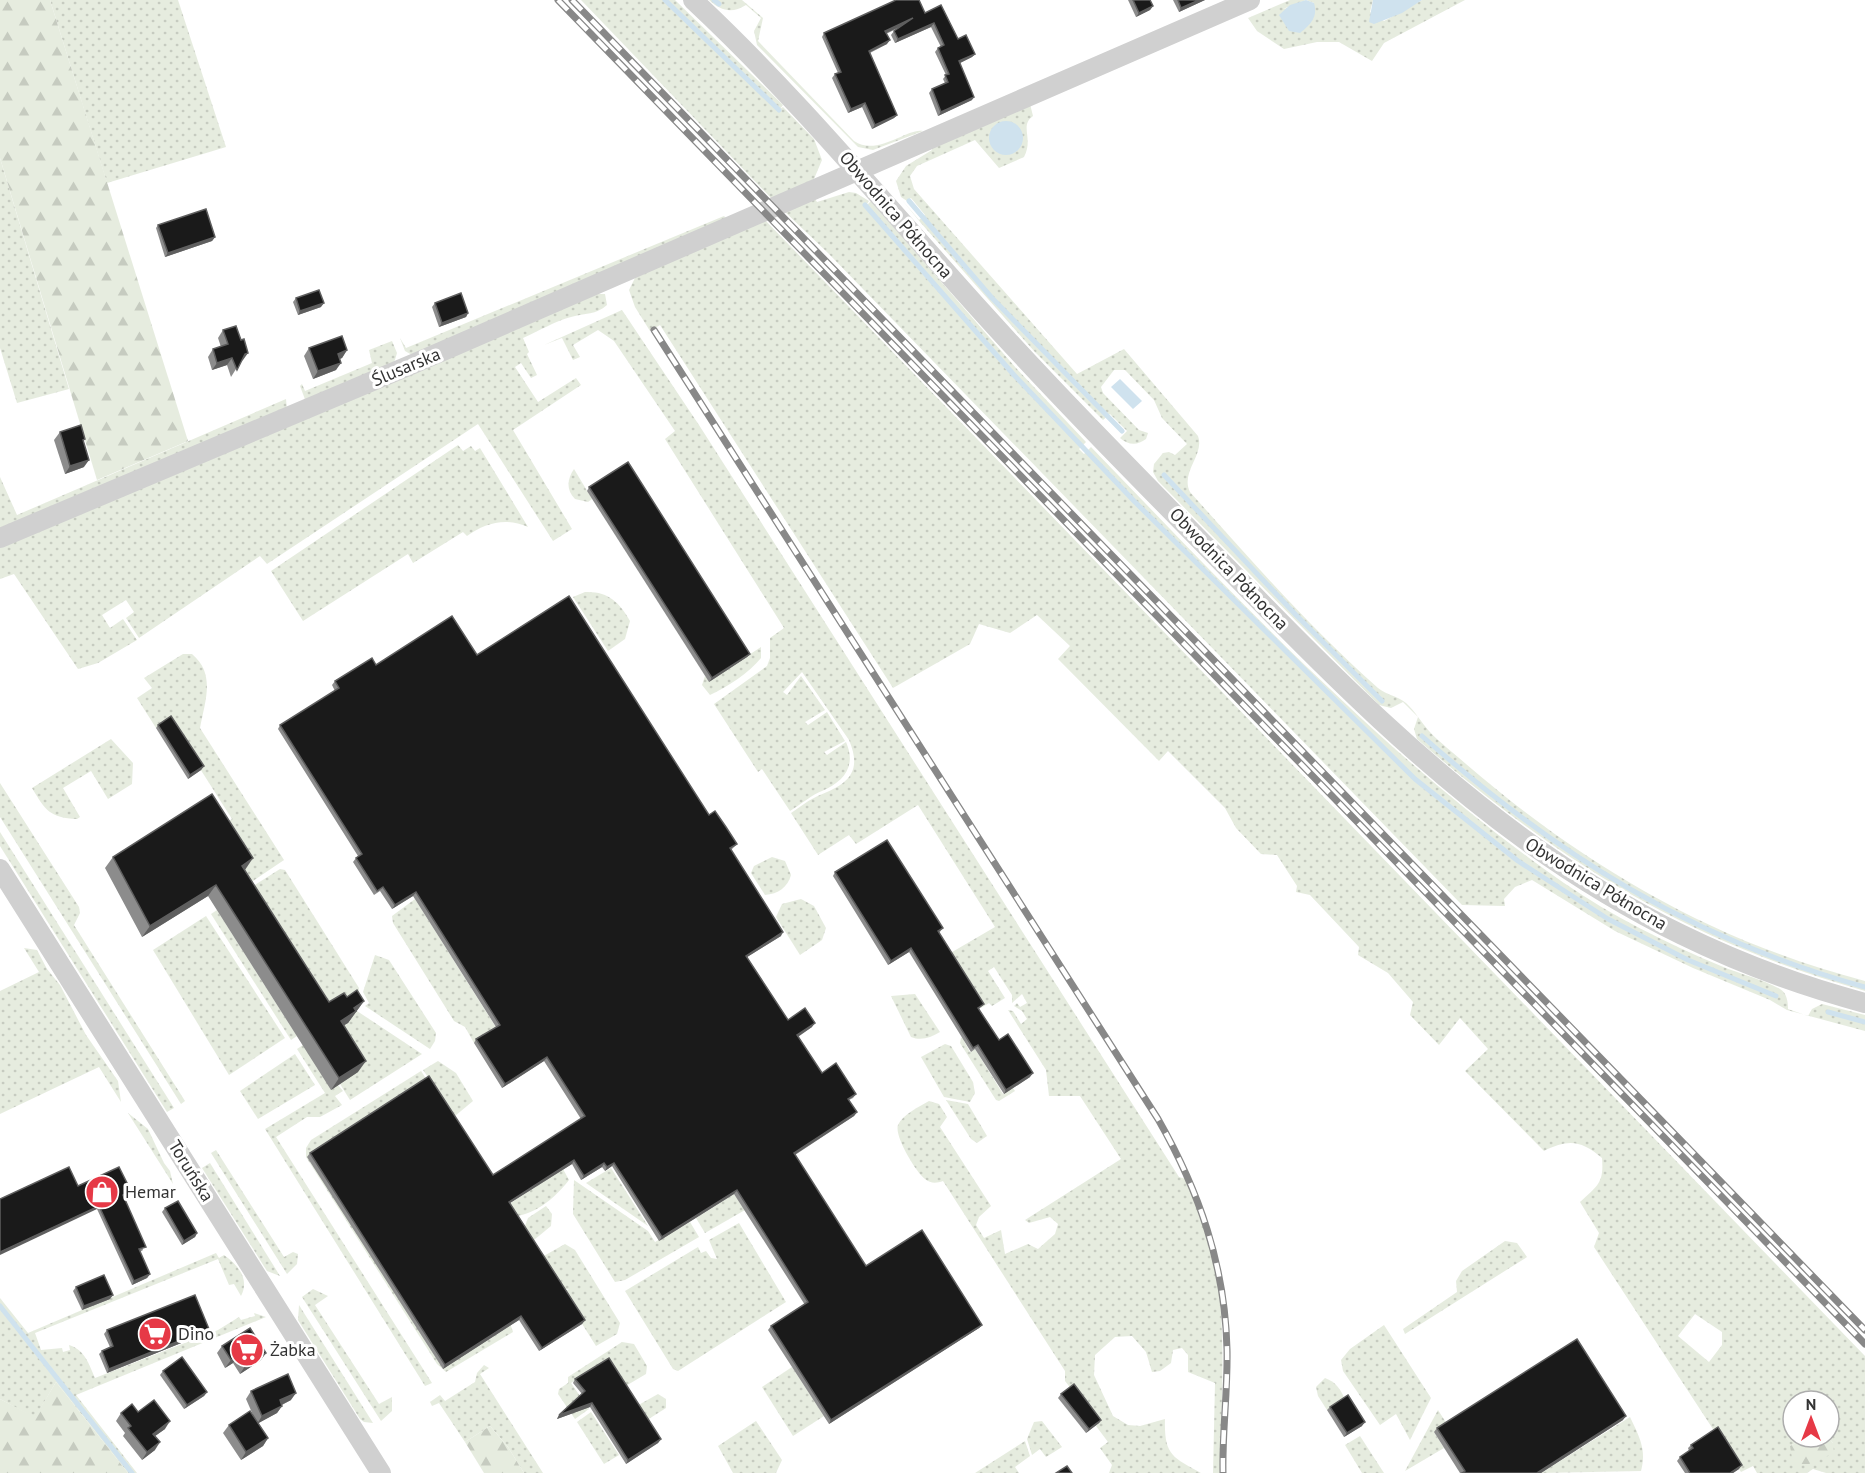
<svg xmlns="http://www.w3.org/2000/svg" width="1865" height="1473" viewBox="0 0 1865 1473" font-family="'PT Sans',sans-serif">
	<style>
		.grass { fill: url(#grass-dots); fill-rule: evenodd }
		.forest { fill: url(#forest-firs) }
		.water { fill: #cfe2ee }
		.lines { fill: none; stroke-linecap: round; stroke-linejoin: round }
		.stream { stroke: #cfe2ee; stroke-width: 5 }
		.minor { stroke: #d0d0d0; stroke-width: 20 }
		.rail-casing { stroke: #888; stroke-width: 7 }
		.rail { stroke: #fff; stroke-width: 4.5; stroke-dasharray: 14; stroke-linecap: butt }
		.wall { fill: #8c8c8c }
		.shaded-wall { fill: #5f5f5f }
		.building { fill: #1a1a1a; stroke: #5f5f5f; stroke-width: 1.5 }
		.labels { text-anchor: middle; stroke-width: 6; stroke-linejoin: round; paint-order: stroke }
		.street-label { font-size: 18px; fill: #333; stroke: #fff }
		.poi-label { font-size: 18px; fill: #333; stroke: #fff; text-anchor: start }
	</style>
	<defs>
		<pattern id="grass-dots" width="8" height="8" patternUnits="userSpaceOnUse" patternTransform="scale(1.5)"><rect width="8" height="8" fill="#e6ecdf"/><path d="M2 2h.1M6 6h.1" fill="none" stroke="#c6cbc0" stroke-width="1.8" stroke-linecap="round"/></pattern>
		<pattern id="forest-firs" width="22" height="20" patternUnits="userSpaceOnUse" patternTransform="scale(1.5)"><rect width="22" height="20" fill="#e6ecdf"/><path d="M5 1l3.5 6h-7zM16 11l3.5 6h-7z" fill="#c6cbc0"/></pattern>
	</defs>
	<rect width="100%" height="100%" fill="#fff"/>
	<!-- grass -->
	<g class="grass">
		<path d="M 50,0 L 178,0 L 226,147 L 107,183 Z"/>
		<path d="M 581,0 L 675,0 L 783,105 L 780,109 L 783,107 L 814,139 L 822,160 L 814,179 L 773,200 Z"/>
		<path d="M 709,0 L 742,0 L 763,18 L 758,41 L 854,141 C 878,157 908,127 923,131 L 873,150 L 858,147 L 757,45 L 754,31 L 761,18 L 746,5 C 732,14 721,11 709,0 Z"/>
		<path d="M 1290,0 L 1306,0 L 1283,9 L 1314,3 L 1306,0 L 1373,0 L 1370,12 L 1384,21 L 1422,0 L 1465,0 L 1384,43 L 1372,61 L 1339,42 L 1317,42 L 1284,49 L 1257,31 L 1248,18 Z"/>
		<path d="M 1030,104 L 1033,116 C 1019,126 1034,138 1024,157 L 999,168 L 975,140 L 917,166 L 910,176 L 914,189 L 1077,374 L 1124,349 L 1198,436 C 1205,455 1180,472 1190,492 C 1250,559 1310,628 1378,688 C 1386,695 1398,696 1406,703 C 1415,711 1421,722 1429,731 C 1440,743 1454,753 1466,764 C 1583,865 1714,942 1865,981 L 1865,991 C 1684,940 1558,861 1417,739 L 1414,729 L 1418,717 L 1403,702 L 1391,708 L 1379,705 L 1158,481 L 1153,472 L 1154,464 L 1163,453 L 1169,452 L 1175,455 L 1187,444 L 1162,418 L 1154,400 L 1125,370 L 1114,370 L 1101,387 L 1103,393 L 1139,430 L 1148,433 L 1146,439 C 1137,446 1128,445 1120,438 L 1127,431 L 1110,414 L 1103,420 L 1034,351 L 920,222 L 902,200 L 919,220 L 925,215 L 911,198 L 907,201 L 901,197 L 896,181 L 906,166 L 932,150 L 932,146 Z"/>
		<path d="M 0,158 L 69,389 L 17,403 L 0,348 Z"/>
		<path d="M 849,192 L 856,193 L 869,201 L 865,207 L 871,201 L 1016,368 L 1086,442 L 1079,449 L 1084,454 L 1091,447 C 1240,601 1387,760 1564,883 C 1612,916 1666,943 1721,966 C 1740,974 1762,979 1780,989 C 1787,993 1788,1002 1788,1009 L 1808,1016 L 1812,1009 L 1822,1004 L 1865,1015 L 1865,1031 L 1787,1010 L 1770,1000 L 1693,968 L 1615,931 L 1532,880 L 1515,887 L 1504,899 L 1505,906 L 1462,905 L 828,253 L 784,211 L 814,197 L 817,202 Z"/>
		<path d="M 724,216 L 728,220 L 412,355 L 405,351 L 400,338 L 406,348 Z"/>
		<path d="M 764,219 L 1865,1356 L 1865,1473 L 1826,1473 L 1813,1469 L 1807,1473 L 1757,1473 L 1753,1466 L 1741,1472 L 1594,1247 L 1599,1233 L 1580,1202 C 1598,1185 1604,1183 1602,1158 C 1581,1140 1568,1139 1544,1151 L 1465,1071 L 1488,1049 L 1460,1018 L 1439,1045 L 1410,1015 L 1413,1002 L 1388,973 L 1358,955 L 1359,947 L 1310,895 L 1296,892 L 1297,886 L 1277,855 L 1261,854 L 1236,828 L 1225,808 L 1168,751 L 1159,761 L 1058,659 L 1070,646 L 1037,615 L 1010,633 L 979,624 L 970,644 L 893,688 L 660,325 L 650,331 L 635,307 L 629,290 L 638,272 ZM 1695,1314 L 1722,1332 L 1722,1345 L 1709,1362 L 1678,1336 ZM 1793,1401 L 1829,1401 L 1828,1437 L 1833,1443 L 1790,1446 L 1807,1437 L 1793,1437 Z"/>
		<path d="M 597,294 L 605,294 L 607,305 C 596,315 585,313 571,317 C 555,321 539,331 523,338 L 529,352 L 527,354 L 537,375 L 531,378 L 521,363 L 515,367 L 538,402 L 576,378 L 581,385 L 513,430 L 572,529 L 553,541 L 478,424 L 267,564 L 260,556 L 139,638 L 126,618 L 134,612 L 126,600 L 102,615 L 110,628 L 123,619 L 137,640 L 98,663 L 78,669 L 14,574 L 0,579 L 0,545 Z"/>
		<path d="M 622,310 L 699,425 L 1179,1177 L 1186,1179 C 1193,1196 1202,1213 1207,1230 C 1230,1310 1221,1391 1220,1473 L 1213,1473 L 1215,1383 L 1188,1372 L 1188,1355 L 1182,1348 L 1173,1350 L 1171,1363 L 1160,1371 L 1152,1372 L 1146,1352 L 1132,1336 L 1115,1337 L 1095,1355 L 1094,1375 L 1113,1416 L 1128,1425 L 1140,1426 L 1165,1419 C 1164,1455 1172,1457 1201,1473 L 1109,1473 L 1112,1465 L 1100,1448 L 1108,1442 L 1096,1426 L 1098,1423 L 1065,1381 L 1065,1371 L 943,1181 C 937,1183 931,1184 925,1179 C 916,1172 894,1136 898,1125 C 903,1114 919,1107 929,1101 L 939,1104 L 947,1117 L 940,1127 L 991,1206 L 979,1217 L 976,1225 L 984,1238 L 1001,1230 L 1005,1254 L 1028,1244 L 1038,1249 L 1055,1234 L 1058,1224 L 1050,1217 L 1029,1223 L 1025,1220 L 1121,1159 L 1080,1096 L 1049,1096 L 1046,1070 L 1008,1010 L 1013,1011 L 1021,1024 L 1027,1019 L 1022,1011 L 1014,1006 L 1017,1003 L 1020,1007 L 1027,1003 L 1022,994 L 1012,1003 L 1012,995 L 994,967 L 988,971 L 1005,998 L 992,1006 L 989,1003 L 981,1008 L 947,955 L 995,927 L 918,805 L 856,844 L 849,835 L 818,855 L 791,813 C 800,807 810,799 820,795 C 847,784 863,773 849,740 L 802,672 L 783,692 L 787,695 L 801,676 L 825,710 L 805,722 L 808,725 L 827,712 L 845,741 L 824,752 L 827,755 L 846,742 C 857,767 843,782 822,791 C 813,794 800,805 790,811 L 762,769 L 758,772 L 714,704 L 767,666 L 770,658 L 770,638 L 784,628 L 665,439 L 675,431 L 614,341 L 598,330 L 573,345 L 580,357 L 573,360 L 562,338 L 544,345 Z"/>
		<path d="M 392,341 L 397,353 L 394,363 L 306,402 L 300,386 L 302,384 L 305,391 L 372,363 L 369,350 Z"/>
		<path d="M 286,399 L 287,410 L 0,531 L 0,477 L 17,515 Z"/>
		<path d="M 458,445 L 463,451 L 471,446 L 475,451 L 480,448 L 528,527 C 506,517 485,523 467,536 L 463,532 L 413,563 L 408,554 L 303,621 L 271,571 Z"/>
		<path d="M 574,469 L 592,499 L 588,502 L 575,499 C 566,490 567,479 574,469 Z"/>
		<path d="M 585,592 C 608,591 619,602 630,621 L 625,639 L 608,651 L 573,597 Z"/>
		<path d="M 761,647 L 761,658 C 749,673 727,687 710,695 L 702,685 L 705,676 L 709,681 Z"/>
		<path d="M 183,654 L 192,654 C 216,674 205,701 200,728 L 284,860 L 247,885 L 219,828 L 232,819 L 169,720 L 156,728 L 137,698 L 152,688 L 144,678 Z"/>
		<path d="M 111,739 L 133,763 L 132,784 L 108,799 L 91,771 L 63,788 L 80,817 L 77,819 C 50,818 45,810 32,788 Z"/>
		<path d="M 0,783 L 79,907 L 80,913 L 74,925 L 185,1101 L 181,1104 L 0,817 Z"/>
		<path d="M 0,832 L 174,1108 L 167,1112 L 0,846 Z"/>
		<path d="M 772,857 L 785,861 L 791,875 C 788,887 778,894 765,895 L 751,873 L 754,866 Z"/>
		<path d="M 280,869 L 285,870 L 359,988 L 358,996 L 325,1011 L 244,892 Z"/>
		<path d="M 415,899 L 497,1029 L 474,1043 L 465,1027 L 454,1021 L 393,923 L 392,916 Z"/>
		<path d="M 801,899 L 814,906 L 826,928 L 822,940 L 800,955 L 776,917 L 782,904 Z"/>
		<path d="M 217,910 L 297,1036 L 291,1040 L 211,914 Z"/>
		<path d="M 206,916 L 285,1038 L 229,1075 L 153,950 Z"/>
		<path d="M 24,948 L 37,950 L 47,969 L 60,985 L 86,1035 L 118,1081 L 121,1102 L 99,1067 L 0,1114 L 0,991 L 39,972 Z"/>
		<path d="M 375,955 L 389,960 L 436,1033 L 435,1041 L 430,1049 L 365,1006 L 369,1003 L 363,992 Z"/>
		<path d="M 915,994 L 940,1032 C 930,1038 921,1041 911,1037 L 891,996 Z"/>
		<path d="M 357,1011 L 422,1054 L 350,1100 L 340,1084 L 337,1030 L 348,1023 L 346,1019 Z"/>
		<path d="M 980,1026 L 964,1041 L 970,1052 L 975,1049 L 1003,1094 L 1013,1088 L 1015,1091 L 999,1101 L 996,1100 L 960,1043 L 961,1038 Z"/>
		<path d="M 945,1044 L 951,1046 L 973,1082 L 975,1093 L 970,1102 L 944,1097 L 921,1057 Z"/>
		<path d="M 303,1045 L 338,1085 L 343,1091 L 335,1096 L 342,1105 L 320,1117 L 307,1117 L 276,1137 L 432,1383 L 425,1386 L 265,1129 L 325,1093 L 297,1049 Z"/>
		<path d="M 295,1054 L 315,1085 L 258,1119 L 240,1091 Z"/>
		<path d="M 438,1061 L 456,1073 L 473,1101 L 455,1116 L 423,1070 Z"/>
		<path d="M 421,1071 L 427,1080 L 513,1332 L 446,1372 L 437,1364 L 306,1157 L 306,1148 L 311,1140 Z"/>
		<path d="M 946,1100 L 968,1104 L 987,1136 L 977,1143 L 971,1139 Z"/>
		<path d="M 128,1113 L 148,1129 L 164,1163 L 170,1171 L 173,1184 Z"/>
		<path d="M 216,1150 L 284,1257 L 293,1252 L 298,1254 L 297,1264 L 287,1274 L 211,1153 Z"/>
		<path d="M 210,1163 L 280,1276 L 267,1271 L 202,1168 Z"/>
		<path d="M 611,1168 L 648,1226 L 586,1183 Z"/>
		<path d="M 563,1169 L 569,1180 C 557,1196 536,1214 516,1216 L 509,1204 Z"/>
		<path d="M 574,1180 L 648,1231 L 655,1242 L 690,1222 L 699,1237 L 625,1280 L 615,1282 L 573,1214 Z"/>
		<path d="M 734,1194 L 745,1210 L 705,1233 L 696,1218 Z"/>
		<path d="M 546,1206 L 552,1214 L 551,1226 L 534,1240 L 525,1226 L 528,1218 Z"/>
		<path d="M 739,1223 L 786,1302 L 678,1371 L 673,1369 L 625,1291 L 698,1247 L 701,1253 L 706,1251 L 711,1258 L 717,1259 L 709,1240 Z"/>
		<path d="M 1505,1241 L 1517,1243 L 1527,1257 L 1405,1334 L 1403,1329 L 1457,1292 L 1456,1281 L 1462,1271 Z"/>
		<path d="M 565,1244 L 575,1250 L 620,1323 L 617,1334 L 596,1346 L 562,1292 L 569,1289 L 563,1289 L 542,1257 Z"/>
		<path d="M 216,1253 L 219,1258 L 224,1255 C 238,1265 250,1279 241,1296 L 234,1284 L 229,1285 L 218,1259 L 35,1333 L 41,1350 L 62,1348 L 63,1352 L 70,1350 L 69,1345 C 85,1350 89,1364 95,1378 L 218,1330 L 239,1317 L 241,1320 L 255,1316 L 254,1313 L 266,1317 L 76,1395 L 137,1473 L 128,1473 L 56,1382 L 35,1418 L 0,1399 L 0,1298 L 28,1333 Z"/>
		<path d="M 313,1289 L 328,1296 L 315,1305 L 379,1404 L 392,1397 L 392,1411 L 381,1421 L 302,1297 Z"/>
		<path d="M 299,1305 L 373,1423 L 364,1422 L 360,1419 L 298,1320 Z"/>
		<path d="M 1384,1325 L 1431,1398 L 1410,1440 L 1396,1414 L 1380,1425 L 1343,1371 L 1341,1360 L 1350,1349 Z"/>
		<path d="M 622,1342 L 634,1344 L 647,1366 L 646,1374 L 624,1387 L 607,1360 L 571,1383 L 589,1409 L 575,1419 L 558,1394 L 559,1389 L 568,1383 L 568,1377 Z"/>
		<path d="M 484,1365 L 489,1368 L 480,1374 L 543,1473 L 524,1473 L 508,1447 L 490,1426 L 465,1442 L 439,1403 L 432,1406 L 430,1402 L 440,1395 L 445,1401 L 475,1382 L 477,1373 Z"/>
		<path d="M 792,1367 L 824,1416 L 793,1436 L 762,1387 Z"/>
		<path d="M 1325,1378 C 1336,1382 1340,1389 1345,1399 L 1327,1410 L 1318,1396 L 1316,1387 Z"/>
		<path d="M 658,1394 L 666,1399 L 666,1408 L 644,1422 L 635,1407 Z"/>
		<path d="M 1438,1410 L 1447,1424 L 1434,1432 L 1444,1448 L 1405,1471 Z"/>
		<path d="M 591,1412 L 619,1455 L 604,1464 L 577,1422 Z"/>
		<path d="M 1630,1417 C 1639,1436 1647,1450 1641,1471 L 1541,1473 Z"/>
		<path d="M 756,1421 L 782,1460 L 776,1473 L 733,1473 L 718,1446 Z"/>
		<path d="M 1042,1421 L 1062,1447 L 1046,1457 L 1040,1449 L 1032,1455 L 1027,1439 L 1034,1422 Z"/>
		<path d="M 1360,1436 L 1384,1473 L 1362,1473 L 1345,1445 Z"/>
		<path d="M 1025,1441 L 1030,1456 L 1015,1467 L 1019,1473 L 975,1473 Z"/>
	</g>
	<!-- forest -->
	<g class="forest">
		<path d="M 0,0 L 50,0 L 188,441 L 97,480 L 0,158 Z"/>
		<path d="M 56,1382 L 128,1473 L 0,1473 L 0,1399 L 35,1417 Z"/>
		<path d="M 490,1426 L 508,1447 L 524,1473 L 484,1473 L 465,1442 Z"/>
		<path d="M 1807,1437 L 1828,1437 L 1833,1443 L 1834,1453 L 1809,1464 L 1793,1464 L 1790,1446 Z"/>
	</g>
	<!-- water -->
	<g class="water">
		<path d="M 1306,0 L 1314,3 C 1318,17 1311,24 1300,33 L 1289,31 L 1279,15 L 1290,5 Z"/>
		<path d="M 1373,0 L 1422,0 L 1402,13 L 1374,24 L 1369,22 Z"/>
		<circle cx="1006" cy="138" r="17"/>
		<path d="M 1120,379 L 1142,401 L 1133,409 L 1111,387 Z"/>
	</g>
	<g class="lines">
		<!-- stream -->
		<g class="stream">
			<path d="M 665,0 L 779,110"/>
			<path d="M 714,0 L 719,4"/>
			<path d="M 909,201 L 992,298 L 1122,431"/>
			<path d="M 865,205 L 1014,375 L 1135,502 L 1415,779 L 1518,861 L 1608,919 L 1688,960 L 1776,996"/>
			<path d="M 1164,475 L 1296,615 L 1382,701"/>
			<path d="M 1422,736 C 1556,855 1691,939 1865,987"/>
			<path d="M 1828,1012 L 1865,1022"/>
			<path d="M 0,1306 L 132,1473"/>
		</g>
		<!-- minor -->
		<g class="minor">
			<path d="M 693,0 C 797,97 886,206 981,311 C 1065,404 1154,493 1242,583 C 1429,776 1598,932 1865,1003"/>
			<path d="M 0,538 L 413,364 L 1250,0"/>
			<path d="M 0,869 L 381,1473"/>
		</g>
		<defs>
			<g id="rail">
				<path d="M 558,0 L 1865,1344"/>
				<path d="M 572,0 L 1865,1330"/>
				<path d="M 654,330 L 1158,1119 C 1199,1191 1225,1265 1227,1349 C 1228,1390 1222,1432 1223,1473"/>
			</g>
		</defs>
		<!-- rail casing -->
		<use href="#rail" class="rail-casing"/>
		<!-- rail -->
		<use href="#rail" class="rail"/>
	</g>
	<!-- wall -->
	<g class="wall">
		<path d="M 1128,0 L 1150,0 L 1153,6 L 1150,10 L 1136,17 Z"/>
		<path d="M 1173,0 L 1205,0 L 1179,12 Z"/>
		<path d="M 925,13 L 975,54 L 972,57 L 960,63 L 972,100 L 938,116 L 929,93 L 932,89 L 945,83 L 943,79 L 946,75 L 935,52 L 938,48 L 941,47 L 931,27 L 895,43 L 891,35 L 894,31 L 898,28 L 886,34 L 887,44 L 870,53 L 897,115 L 894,118 L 872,129 L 862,107 L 848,113 L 832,78 L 835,74 L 838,73 L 822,37 L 824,33 Z"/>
		<path d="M 158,225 L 215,237 L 212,241 L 165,257 L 156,228 Z"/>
		<path d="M 296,298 L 321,307 L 298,315 L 293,302 Z"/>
		<path d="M 435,303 L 468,313 L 466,317 L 439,327 L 432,307 Z"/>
		<path d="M 223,330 L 241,340 L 243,360 L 241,361 L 231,377 L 227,365 L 212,370 L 208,357 L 213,349 L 221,347 L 218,338 Z"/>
		<path d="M 309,348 L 347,350 L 342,358 L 340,359 L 336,370 L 313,379 L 304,356 Z"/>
		<path d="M 60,432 L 84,467 L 65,474 L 54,440 Z"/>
		<path d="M 589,487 L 750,654 L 747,657 L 709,682 L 587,491 Z"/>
		<path d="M 477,655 L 709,815 L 737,844 L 731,850 L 781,936 L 747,957 L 788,1020 L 812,1027 L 798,1036 L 822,1073 L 856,1094 L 853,1098 L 849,1100 L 857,1112 L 854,1116 L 795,1155 L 866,1266 L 982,1325 L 979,1328 L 829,1424 L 768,1330 L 771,1326 L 805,1305 L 734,1194 L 659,1241 L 612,1166 L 605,1171 L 602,1167 L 581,1180 L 572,1164 L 510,1203 L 585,1320 L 582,1324 L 539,1351 L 519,1320 L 443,1369 L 307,1157 L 310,1153 L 493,1175 L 581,1119 L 544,1061 L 502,1088 L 474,1043 L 476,1039 L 496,1027 L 413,896 L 392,909 L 380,891 L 374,895 L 353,862 L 356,858 L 358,856 L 278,729 L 280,725 L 335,691 L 332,685 L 335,681 L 376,665 Z"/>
		<path d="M 158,725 L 204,766 L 201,770 L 188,779 L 156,728 Z"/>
		<path d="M 113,857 L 245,870 L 329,1002 L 347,997 L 364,1001 L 348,1023 L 344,1025 L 358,1072 L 331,1090 L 208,896 L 142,937 L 105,868 Z"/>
		<path d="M 835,872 L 943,928 L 939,933 L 984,1004 L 979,1009 L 999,1040 L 1030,1077 L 1004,1094 L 975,1049 L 971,1052 L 909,952 L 888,965 L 833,876 Z"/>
		<path d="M 78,1186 L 131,1191 L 128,1195 L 124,1197 L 143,1250 L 140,1252 L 150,1274 L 147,1278 L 132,1285 L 97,1209 Z"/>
		<path d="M 165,1208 L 197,1233 L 195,1237 L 182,1245 L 162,1212 Z"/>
		<path d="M 76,1287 L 110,1299 L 82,1310 L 73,1291 Z"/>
		<path d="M 107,1330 L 206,1333 L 107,1373 L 99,1354 L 102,1351 L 110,1347 L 104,1334 Z"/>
		<path d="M 222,1346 L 266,1353 L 260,1361 L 240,1374 L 233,1363 L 225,1368 L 217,1353 Z"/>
		<path d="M 163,1371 L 207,1392 L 204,1396 L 184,1409 L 160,1375 Z"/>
		<path d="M 575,1379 L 661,1439 L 658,1443 L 626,1464 L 590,1407 L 557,1419 L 559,1415 L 582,1394 L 573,1383 Z"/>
		<path d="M 251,1391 L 291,1400 L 282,1405 L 282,1406 L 277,1413 L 258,1423 L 268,1438 L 263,1446 L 241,1460 L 223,1433 L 229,1425 L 253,1415 L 246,1399 Z"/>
		<path d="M 1061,1394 L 1101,1420 L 1099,1423 L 1086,1433 L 1058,1398 Z"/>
		<path d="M 1330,1407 L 1362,1426 L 1344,1437 L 1327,1410 Z"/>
		<path d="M 138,1412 L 165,1429 L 155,1436 L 155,1450 L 142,1460 L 123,1436 L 125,1433 L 116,1421 L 121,1413 Z"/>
		<path d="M 1623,1420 L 1541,1473 L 1460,1473 L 1434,1432 L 1437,1428 Z"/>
		<path d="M 1691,1445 L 1739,1469 L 1733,1473 L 1685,1473 L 1677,1461 L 1680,1457 L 1689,1451 L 1688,1448 Z"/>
	</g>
	<!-- shaded-wall -->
	<g class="shaded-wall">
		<path d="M 1199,0 L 1205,0 L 1179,12 L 1181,8 Z"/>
		<path d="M 1153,6 L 1150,10 L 1136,17 L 1139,13 Z"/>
		<path d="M 913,18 L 910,22 L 882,35 L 885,31 Z"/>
		<path d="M 934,23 L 931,27 L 895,43 L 898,39 Z"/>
		<path d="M 890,40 L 887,44 L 866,54 L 869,51 Z"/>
		<path d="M 975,54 L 972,57 L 956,65 L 959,61 Z"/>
		<path d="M 974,97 L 972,100 L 938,116 L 941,112 Z"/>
		<path d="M 865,103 L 862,107 L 848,113 L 851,109 Z"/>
		<path d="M 897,115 L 894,118 L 872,129 L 875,125 Z"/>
		<path d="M 215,237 L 212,241 L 165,257 L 168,253 Z"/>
		<path d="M 324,303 L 321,307 L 298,315 L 300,311 Z"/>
		<path d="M 468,313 L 466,317 L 439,327 L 442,323 Z"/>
		<path d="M 347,350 L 342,358 L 333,361 L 338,354 Z"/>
		<path d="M 248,353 L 243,360 L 240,361 L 245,354 Z"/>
		<path d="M 232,358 L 227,365 L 212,370 L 217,363 Z"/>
		<path d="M 341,363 L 336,370 L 313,379 L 318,371 Z"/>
		<path d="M 89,460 L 84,467 L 65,474 L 70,466 Z"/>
		<path d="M 750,654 L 747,657 L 709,682 L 712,678 Z"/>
		<path d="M 204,766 L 201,770 L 188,779 L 190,775 Z"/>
		<path d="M 253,858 L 245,870 L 242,866 Z"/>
		<path d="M 216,885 L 208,896 L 142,937 L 150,926 Z"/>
		<path d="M 416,892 L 413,896 L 392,909 L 395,905 Z"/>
		<path d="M 783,932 L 781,936 L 744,959 L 746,956 Z"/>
		<path d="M 911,948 L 909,952 L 888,965 L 891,961 Z"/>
		<path d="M 364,1001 L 348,1023 L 333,1032 L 341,1021 L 354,1008 Z"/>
		<path d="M 815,1023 L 812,1027 L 795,1039 L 797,1035 Z"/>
		<path d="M 547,1057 L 544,1061 L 502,1088 L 505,1084 Z"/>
		<path d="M 366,1061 L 358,1072 L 331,1090 L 339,1078 Z"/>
		<path d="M 1033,1073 L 1030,1077 L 1004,1094 L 1006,1090 Z"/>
		<path d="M 857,1112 L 854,1116 L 791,1157 L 794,1153 Z"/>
		<path d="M 574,1160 L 572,1164 L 507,1205 L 509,1202 Z"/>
		<path d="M 604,1163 L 602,1167 L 581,1180 L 584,1176 Z"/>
		<path d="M 614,1163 L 612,1166 L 605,1171 L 607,1167 Z"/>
		<path d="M 737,1190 L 734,1194 L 659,1241 L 662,1237 Z"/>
		<path d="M 131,1191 L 128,1195 L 120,1199 L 123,1195 Z"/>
		<path d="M 99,1206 L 97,1209 L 0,1255 L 0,1252 Z"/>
		<path d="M 197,1233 L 195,1237 L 182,1245 L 184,1241 Z"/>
		<path d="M 150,1274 L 147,1278 L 132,1285 L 134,1281 Z"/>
		<path d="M 113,1295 L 110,1299 L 82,1310 L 84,1306 Z"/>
		<path d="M 521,1316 L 519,1320 L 443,1369 L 445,1365 Z"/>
		<path d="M 585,1320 L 582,1324 L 539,1351 L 542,1348 Z"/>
		<path d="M 982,1325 L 979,1328 L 829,1424 L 831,1420 Z"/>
		<path d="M 209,1329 L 206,1333 L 107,1373 L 109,1369 Z"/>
		<path d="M 266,1353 L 260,1361 L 240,1374 L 245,1366 Z"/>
		<path d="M 239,1355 L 233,1363 L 225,1368 L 231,1360 Z"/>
		<path d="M 207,1392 L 204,1396 L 184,1409 L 187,1405 Z"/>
		<path d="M 296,1393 L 291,1400 L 275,1408 L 280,1400 Z"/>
		<path d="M 592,1403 L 590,1407 L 557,1419 L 559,1415 Z"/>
		<path d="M 282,1406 L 277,1413 L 257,1424 L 262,1416 Z"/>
		<path d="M 1626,1416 L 1623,1420 L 1541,1473 L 1537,1473 Z"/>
		<path d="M 1101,1420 L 1099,1423 L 1086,1433 L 1089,1429 Z"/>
		<path d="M 170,1421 L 165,1429 L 148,1441 L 153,1434 Z"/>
		<path d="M 1365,1422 L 1362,1426 L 1344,1437 L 1347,1433 Z"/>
		<path d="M 268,1438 L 263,1446 L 241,1460 L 246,1452 Z"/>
		<path d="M 661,1439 L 658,1443 L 626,1464 L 628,1460 Z"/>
		<path d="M 160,1442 L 155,1450 L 142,1460 L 147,1452 Z"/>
		<path d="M 1742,1465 L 1739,1469 L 1733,1473 L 1730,1473 Z"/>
	</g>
	<!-- building -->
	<g class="building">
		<path d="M 896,0 L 919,0 L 925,13 L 941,5 L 958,39 L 966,35 L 975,54 L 959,61 L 974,97 L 941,112 L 932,89 L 948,82 L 945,75 L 949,74 L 938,48 L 944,45 L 934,23 L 898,39 L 894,31 L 913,18 L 885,31 L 890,40 L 869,51 L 897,115 L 875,125 L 865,103 L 851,109 L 835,74 L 841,72 L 824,33 Z"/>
		<path d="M 1133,0 L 1150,0 L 1153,6 L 1139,13 Z"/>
		<path d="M 1178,0 L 1199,0 L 1181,8 Z"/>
		<path d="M 206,209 L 215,237 L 168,253 L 158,225 Z"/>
		<path d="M 319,290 L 324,303 L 300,311 L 296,298 Z"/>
		<path d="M 461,293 L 468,313 L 442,323 L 435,303 Z"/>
		<path d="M 236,326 L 241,340 L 244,339 L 248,353 L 245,354 L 237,370 L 232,358 L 217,363 L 213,349 L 228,344 L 223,330 Z"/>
		<path d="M 342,336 L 347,350 L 338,354 L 341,363 L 318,371 L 309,348 Z"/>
		<path d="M 81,425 L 85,439 L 83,440 L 89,460 L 70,466 L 60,432 Z"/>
		<path d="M 628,462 L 750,654 L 712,678 L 589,487 Z"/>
		<path d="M 569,596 L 709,815 L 715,811 L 726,827 L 737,844 L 730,848 L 783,932 L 746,956 L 788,1020 L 805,1008 L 815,1023 L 797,1035 L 822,1073 L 836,1063 L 856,1094 L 848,1099 L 857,1112 L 794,1153 L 866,1266 L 922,1230 L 982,1325 L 831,1420 L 771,1326 L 808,1302 L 737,1190 L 662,1237 L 614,1163 L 607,1167 L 604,1163 L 584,1176 L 574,1160 L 509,1202 L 585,1320 L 542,1348 L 521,1316 L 445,1365 L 310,1153 L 429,1076 L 493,1175 L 585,1116 L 547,1057 L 505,1084 L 476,1039 L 500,1025 L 416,892 L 395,905 L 383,887 L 377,891 L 356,858 L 362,854 L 280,725 L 339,688 L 335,681 L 372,658 L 376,665 L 452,616 L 477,655 Z"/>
		<path d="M 171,716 L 204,766 L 190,775 L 158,725 Z"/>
		<path d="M 212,794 L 253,858 L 242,866 L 329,1002 L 344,993 L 347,997 L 357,990 L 364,1001 L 354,1008 L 356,1011 L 341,1021 L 366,1061 L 339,1078 L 216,885 L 150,926 L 113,857 Z"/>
		<path d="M 887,840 L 943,928 L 938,931 L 984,1004 L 978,1008 L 999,1040 L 1008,1034 L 1033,1073 L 1006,1090 L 978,1045 L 973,1048 L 911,948 L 891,961 L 835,872 Z"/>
		<path d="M 69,1167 L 78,1186 L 119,1167 L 131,1191 L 123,1195 L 146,1247 L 139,1249 L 150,1274 L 134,1281 L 99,1206 L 0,1252 L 0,1199 Z"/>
		<path d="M 178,1201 L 197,1233 L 184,1241 L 165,1208 Z"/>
		<path d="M 104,1275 L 113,1295 L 84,1306 L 76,1287 Z"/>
		<path d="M 195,1295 L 209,1329 L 109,1369 L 102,1351 L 113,1346 L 107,1330 Z"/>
		<path d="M 250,1328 L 266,1353 L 245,1366 L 239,1355 L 231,1360 L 222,1346 Z"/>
		<path d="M 1577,1339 L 1626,1416 L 1537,1473 L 1462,1473 L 1465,1471 L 1437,1428 Z"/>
		<path d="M 182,1357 L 207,1392 L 187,1405 L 163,1371 Z"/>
		<path d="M 609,1358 L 661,1439 L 628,1460 L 592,1403 L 559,1415 L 585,1391 L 575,1379 Z"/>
		<path d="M 288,1374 L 296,1393 L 280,1400 L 282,1406 L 262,1416 L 251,1391 Z"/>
		<path d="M 1074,1384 L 1101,1420 L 1089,1429 L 1061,1394 Z"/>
		<path d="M 1348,1395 L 1365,1422 L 1347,1433 L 1330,1407 Z"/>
		<path d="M 154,1400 L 170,1421 L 153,1434 L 160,1442 L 147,1452 L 128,1428 L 131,1426 L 121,1413 L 132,1404 L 138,1412 Z"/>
		<path d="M 250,1411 L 268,1438 L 246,1452 L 229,1425 Z"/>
		<path d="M 1718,1427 L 1742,1465 L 1730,1473 L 1690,1473 L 1680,1457 L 1693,1448 L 1691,1445 Z"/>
		<path d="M 1067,1466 L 1072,1473 L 1056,1473 Z"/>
	</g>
	<!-- icons -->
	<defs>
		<symbol id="shop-disc" viewBox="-11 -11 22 22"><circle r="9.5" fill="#e63946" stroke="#fff"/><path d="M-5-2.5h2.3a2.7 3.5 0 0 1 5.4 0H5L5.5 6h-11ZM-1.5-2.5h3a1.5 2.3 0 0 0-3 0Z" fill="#fff"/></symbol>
		<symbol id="supermarket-disc" viewBox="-11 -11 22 22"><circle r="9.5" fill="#e63946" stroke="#fff"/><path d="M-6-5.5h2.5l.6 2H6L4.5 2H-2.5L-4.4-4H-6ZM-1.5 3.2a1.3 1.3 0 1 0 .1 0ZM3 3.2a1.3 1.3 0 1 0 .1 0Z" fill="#fff"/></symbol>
	</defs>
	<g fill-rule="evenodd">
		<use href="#shop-disc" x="83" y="1173" width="38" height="38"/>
		<use href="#supermarket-disc" x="136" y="1315" width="38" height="38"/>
		<use href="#supermarket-disc" x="228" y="1331" width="38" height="38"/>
	</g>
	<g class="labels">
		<!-- street labels -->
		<g class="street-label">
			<text transform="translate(896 215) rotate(49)" y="6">Obwodnica Północna</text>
			<text transform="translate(406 367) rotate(-23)" y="6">Ślusarska</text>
			<text transform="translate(1229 569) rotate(46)" y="6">Obwodnica Północna</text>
			<text transform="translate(1596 884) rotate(31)" y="6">Obwodnica Północna</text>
			<text transform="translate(191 1171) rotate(58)" y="6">Toruńska</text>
		</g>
		<!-- poi labels -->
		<g class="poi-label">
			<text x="125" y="1198">Hemar</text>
			<text x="178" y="1340">Dino</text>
			<text x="270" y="1356">Żabka</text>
		</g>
	</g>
	<!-- north arrow -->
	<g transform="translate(1811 1419)"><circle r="28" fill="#ffffff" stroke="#adadad" stroke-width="1.5"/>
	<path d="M0-4.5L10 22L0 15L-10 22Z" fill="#e63946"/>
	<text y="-9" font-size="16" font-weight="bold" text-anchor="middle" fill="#333333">N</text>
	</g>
</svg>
